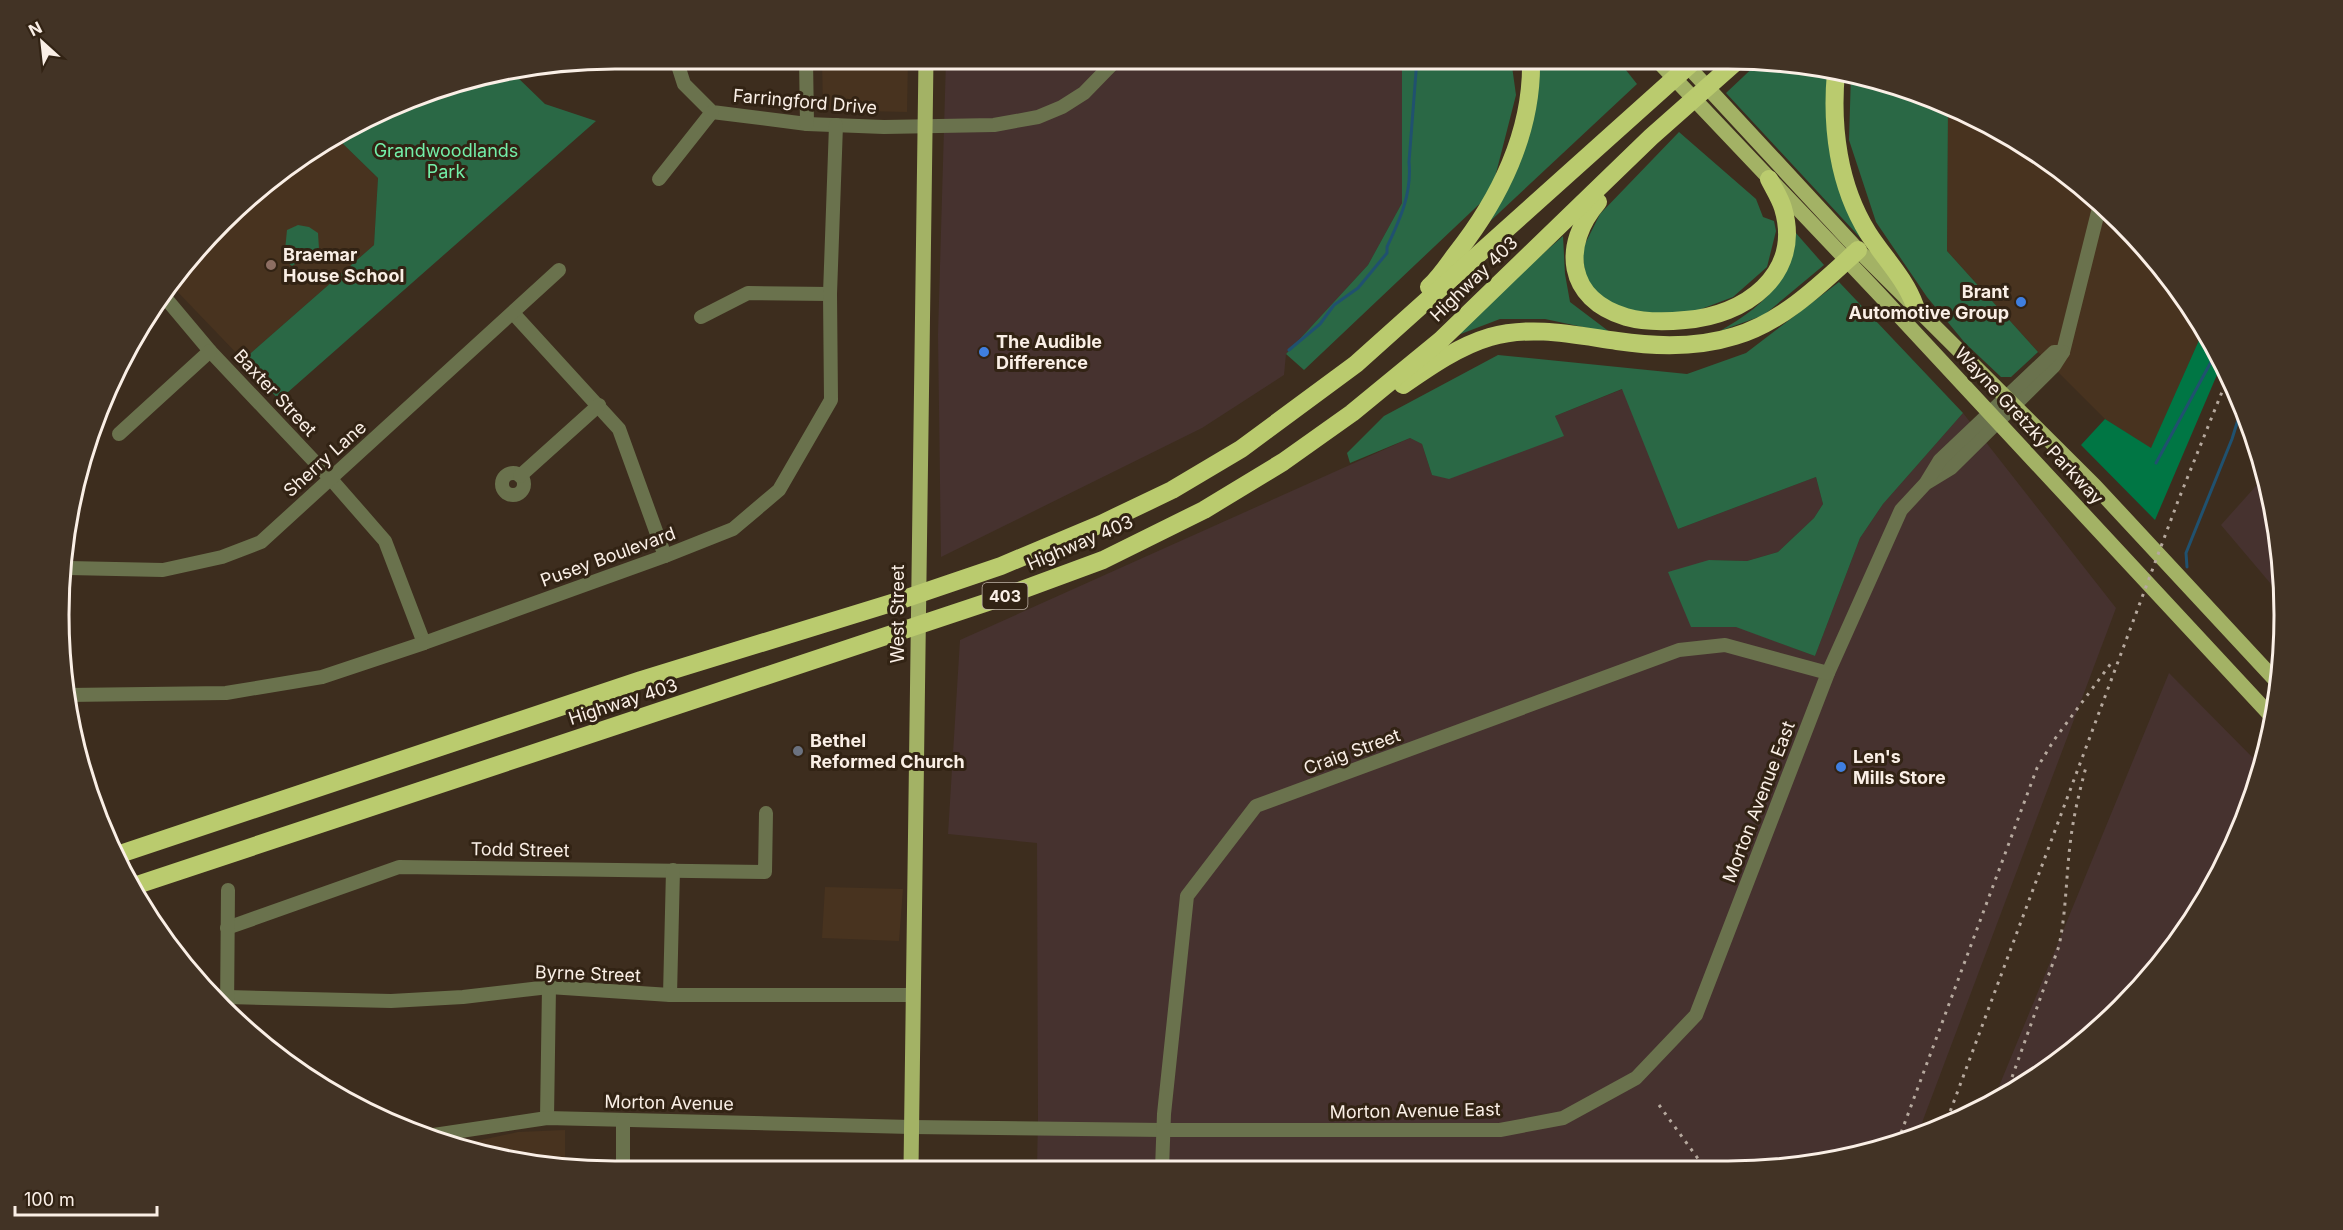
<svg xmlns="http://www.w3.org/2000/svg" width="2343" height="1230" viewBox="0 0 2343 1230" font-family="Inter,sans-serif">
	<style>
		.built { fill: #48331f }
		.industrial { fill: #46322f }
		.green { fill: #2a6845 }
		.forest { fill: #007644 }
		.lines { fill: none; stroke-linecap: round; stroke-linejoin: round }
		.stream { stroke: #20516f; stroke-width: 3 }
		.minor { stroke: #6a724d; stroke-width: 14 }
		.major { stroke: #a3b265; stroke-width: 15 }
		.highway { stroke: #bacb6e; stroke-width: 18 }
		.rail { stroke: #b6a99e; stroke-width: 3; stroke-dasharray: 3 6; stroke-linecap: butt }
		.education-dot { fill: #8d6e63; stroke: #322314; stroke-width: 2 }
		.shop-dot { fill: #3f7fe0; stroke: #322314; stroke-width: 2 }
		.worship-dot { fill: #6b7280; stroke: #322314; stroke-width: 2 }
		.labels { text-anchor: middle; stroke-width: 6; stroke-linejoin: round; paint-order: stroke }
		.shield { fill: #322314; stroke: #beb2a7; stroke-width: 1.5 }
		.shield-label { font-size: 16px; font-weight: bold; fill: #faefe6 }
		.street-label { font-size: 18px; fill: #faefe6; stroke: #322314 }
		.park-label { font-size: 18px; fill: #73efa8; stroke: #322314 }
		.poi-label { font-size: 18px; font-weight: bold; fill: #faefe6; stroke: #322314; text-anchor: start }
		.rim { fill: none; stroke: #faefe6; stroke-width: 3 }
	</style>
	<rect width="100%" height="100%" fill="#3d2d1e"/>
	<!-- built -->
	<g class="built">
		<path d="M 822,59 L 908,59 L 907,112 L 823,110 Z"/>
		<path d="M 1948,106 L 1974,116 L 2067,174 L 2147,248 L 2204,329 L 2151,449 L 2105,419 L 2038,352 L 1947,251 Z"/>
		<path d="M 339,140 L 378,178 L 374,245 L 243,360 L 171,285 L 276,174 Z"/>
		<path d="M 825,887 L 903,889 L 899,941 L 822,938 Z"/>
		<path d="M 565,1130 L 565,1168 L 471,1153 L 453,1146 L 518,1132 Z"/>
	</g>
	<!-- industrial -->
	<g class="industrial">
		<path d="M 946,59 L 1402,59 L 1402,203 L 1368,265 L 1286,354 L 1284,375 L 1202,428 L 941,557 L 938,335 Z"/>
		<path d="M 1623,389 L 1678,529 L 1816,477 L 1823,504 L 1814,518 L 1778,552 L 1747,561 L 1709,560 L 1692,627 L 1736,626 L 1815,656 L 1860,538 L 1883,504 L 1963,413 L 2116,608 L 1917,1136 L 1801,1167 L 1037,1169 L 1038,1118 L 1037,843 L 948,834 L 960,640 L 1410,438 L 1422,444 L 1432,475 L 1563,436 L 1555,416 Z"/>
		<path d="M 2264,477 L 2280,543 L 2282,597 L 2221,525 Z"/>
		<path d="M 2169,673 L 2262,767 L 2227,861 L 2146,982 L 2037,1078 L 1993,1101 Z"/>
	</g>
	<!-- green -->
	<g class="green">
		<path d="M 1402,59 L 1511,59 L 1516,95 L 1491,193 L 1304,370 L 1286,354 L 1368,265 L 1402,203 Z"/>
		<path d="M 1535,59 L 1618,60 L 1637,84 L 1485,226 Z"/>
		<path d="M 1761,60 L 1831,71 L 1826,101 L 1834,160 L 1867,245 L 1726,93 Z"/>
		<path d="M 1851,74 L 1872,78 L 1948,106 L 1947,251 L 2038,352 L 2011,377 L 2001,377 L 1965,343 L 1927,297 L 1876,222 L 1849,140 Z"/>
		<path d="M 515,75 L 545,104 L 596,121 L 279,400 L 243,360 L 374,245 L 378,178 L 339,140 L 436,88 Z"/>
		<path d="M 1679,132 L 1756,199 L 1763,217 L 1774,221 L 1776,231 L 1767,267 L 1733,297 L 1696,311 L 1643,314 L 1606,302 L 1586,281 L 1582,250 L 1600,214 Z"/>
		<path d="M 298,225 L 309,227 L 318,233 L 319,249 L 292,266 L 284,260 L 287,230 Z"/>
		<path d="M 1795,232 L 1824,265 L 1764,315 L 1720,331 C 1749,314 1775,296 1789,264 C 1793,254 1793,242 1795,232 Z"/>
		<path d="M 1563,236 L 1565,274 L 1570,302 L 1611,333 L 1545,319 L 1500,319 L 1445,340 Z"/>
		<path d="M 1839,282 L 1963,413 L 1883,504 L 1860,538 L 1815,656 L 1736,627 L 1691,627 L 1668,572 L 1709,560 L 1747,561 L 1778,552 L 1814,518 L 1823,504 L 1816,477 L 1678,529 L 1622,389 L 1555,416 L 1564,436 L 1449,479 L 1432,475 L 1422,444 L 1410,438 L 1350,463 L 1347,453 L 1384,416 L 1498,355 L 1687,374 L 1746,353 Z"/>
	</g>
	<!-- forest -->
	<path class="forest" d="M 2204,329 L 2222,363 L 2155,520 L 2081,445 L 2105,419 L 2151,448 Z"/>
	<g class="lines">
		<!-- stream -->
		<g class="stream">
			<path d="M 1289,350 L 1320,324 L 1334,305 L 1358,288 L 1387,253 L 1387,247 C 1400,219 1412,194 1409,162 L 1417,59"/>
			<path d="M 2156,463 L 2217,351"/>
			<path d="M 2187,567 L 2186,553 L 2192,538 L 2232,439 L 2242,407"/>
		</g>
		<!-- minor -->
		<g class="minor">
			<path d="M 676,59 L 684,84 L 712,112 L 807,124 L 884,127 L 994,125 L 1038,117 L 1062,107 L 1084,93 L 1117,59"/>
			<path d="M 806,59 L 807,124"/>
			<path d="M 659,179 L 712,112"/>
			<path d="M 163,295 L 210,351 L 330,478 L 385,541 L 424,643"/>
			<path d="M 513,313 L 619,429 L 665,556"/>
			<path d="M 701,317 L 748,293 L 830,294"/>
			<path d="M 119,434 L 210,351"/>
			<circle cx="513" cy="484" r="11"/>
			<path d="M 520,476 L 599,405"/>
			<path d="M 1928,482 L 1951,468 L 2054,366 L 2063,352 L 2100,204"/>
			<path d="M 68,568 L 163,570 L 222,557 L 261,542 L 559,270"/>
			<path d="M 67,695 L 226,693 L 322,677 L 424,643 L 665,556 L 733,529 L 779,490 L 831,400 L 830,294 L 836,125"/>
			<path d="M 227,928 L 399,867 L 765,872 L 766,813"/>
			<path d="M 670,995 L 673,870"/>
			<path d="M 227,997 L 391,1001 L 463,997 L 549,987 L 670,995 L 913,995"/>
			<path d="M 227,1012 L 228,890"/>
			<path d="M 547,1118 L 549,987"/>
			<path d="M 427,1136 L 547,1118 L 911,1127 L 1163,1130 L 1500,1130 L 1563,1118 L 1636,1078 L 1696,1015 L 1828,673 L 1901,510 L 1926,483 L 1940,460 L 2054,352 L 2063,352"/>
			<path d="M 1162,1169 L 1164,1114 L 1187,896 L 1256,806 L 1679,650 L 1725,645 L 1828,673"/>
			<path d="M 623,1170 L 623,1120"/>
		</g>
		<!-- major -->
		<g class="major">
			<path d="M 1657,60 L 1878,293 L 2272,717"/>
			<path d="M 1682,60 L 1858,250 L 2095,486 L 2278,683"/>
			<path d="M 911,1169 L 926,59"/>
		</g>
		<!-- highway -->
		<g class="highway">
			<path d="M 1836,72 C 1831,126 1838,185 1868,233 C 1884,258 1905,278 1915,306"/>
			<path d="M 1598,202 C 1561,245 1566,299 1626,317 C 1644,322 1665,322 1685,320 C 1744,316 1803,275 1783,208 C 1780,198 1774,189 1769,179"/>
			<path d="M 1429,287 C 1439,278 1447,266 1455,255 C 1499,200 1533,132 1531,59"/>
			<path d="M 1403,385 C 1429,367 1459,346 1490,337 C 1532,325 1575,335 1617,341 C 1657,347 1697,348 1735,336 C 1783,322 1822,283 1858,250"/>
			<path d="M 114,856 L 641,680 L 898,601 L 1001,566 L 1101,524 L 1172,490 L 1241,449 L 1356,364 L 1695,60"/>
			<path d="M 134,886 L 1003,597 L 1103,560 L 1204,510 L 1283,462 L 1352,413 L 1441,340 L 1651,137 L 1738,60"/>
		</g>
		<!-- rail -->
		<g class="rail">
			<path d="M 2006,1094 L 2059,946 C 2066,913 2066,879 2070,845 C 2073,818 2079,793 2086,767"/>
			<path d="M 1659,1105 L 1704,1167"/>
			<path d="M 1944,1128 L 2178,501 L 2228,377"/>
			<path d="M 1898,1141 L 2037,768 L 2054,740 L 2112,662"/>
		</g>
	</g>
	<!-- markers -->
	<circle class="education-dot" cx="271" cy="265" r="6"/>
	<g class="shop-dot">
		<circle cx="2021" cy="302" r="6"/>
		<circle cx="984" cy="352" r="6"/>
		<circle cx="1841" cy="767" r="6"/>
	</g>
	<circle class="worship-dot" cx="798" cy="751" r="6"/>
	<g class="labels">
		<!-- shield labels -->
		<rect class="shield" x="982.5" y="583" width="45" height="26" rx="4.5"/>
		<g class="shield-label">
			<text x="1005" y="602">403</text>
		</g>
		<!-- street labels -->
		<g class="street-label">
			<text transform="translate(805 102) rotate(5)" y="6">Farringford Drive</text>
			<text transform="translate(1474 279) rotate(-44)" y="6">Highway 403</text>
			<text transform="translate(275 393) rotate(47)" y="6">Baxter Street</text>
			<text transform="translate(2029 426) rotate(47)" y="6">Wayne Gretzky Parkway</text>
			<text transform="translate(325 459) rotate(-42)" y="6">Sherry Lane</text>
			<text transform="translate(1080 543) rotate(-23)" y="6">Highway 403</text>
			<text transform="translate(608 557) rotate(-20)" y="6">Pusey Boulevard</text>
			<text transform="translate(898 614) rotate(-90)" y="6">West Street</text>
			<text transform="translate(623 702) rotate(-18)" y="6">Highway 403</text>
			<text transform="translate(1352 752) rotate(-20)" y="6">Craig Street</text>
			<text transform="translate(1759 802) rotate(-69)" y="6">Morton Avenue East</text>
			<text transform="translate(520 850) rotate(1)" y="6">Todd Street</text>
			<text transform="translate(588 974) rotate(2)" y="6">Byrne Street</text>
			<text transform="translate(669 1103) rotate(1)" y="6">Morton Avenue</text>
			<text transform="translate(1415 1111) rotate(-1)" y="6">Morton Avenue East</text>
		</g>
		<!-- park labels -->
		<g class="park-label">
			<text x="446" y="157">Grandwoodlands<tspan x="446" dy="21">Park</tspan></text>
		</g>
		<!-- poi labels -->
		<g class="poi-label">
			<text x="283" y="261">Braemar<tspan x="283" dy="21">House School</tspan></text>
			<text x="2009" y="298" text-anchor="end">Brant<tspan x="2009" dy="21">Automotive Group</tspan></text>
			<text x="996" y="348">The Audible<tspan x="996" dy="21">Difference</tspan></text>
			<text x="810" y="747">Bethel<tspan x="810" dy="21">Reformed Church</tspan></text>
			<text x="1853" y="763">Len's<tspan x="1853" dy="21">Mills Store</tspan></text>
		</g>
	</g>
	<!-- crop -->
	<path d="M0 0H2343V1230H0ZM615 69H1728A546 546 0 0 1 2274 615V615A546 546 0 0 1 1728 1161H615A546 546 0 0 1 69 615V615A546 546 0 0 1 615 69Z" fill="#423325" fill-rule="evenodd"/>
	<path class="rim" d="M615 69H1728A546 546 0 0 1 2274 615V615A546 546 0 0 1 1728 1161H615A546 546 0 0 1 69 615V615A546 546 0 0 1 615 69Z"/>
	<!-- north arrow -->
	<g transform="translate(42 42) rotate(333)" stroke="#322314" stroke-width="4.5" paint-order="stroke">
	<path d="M0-4.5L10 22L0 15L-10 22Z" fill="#faefe6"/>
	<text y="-9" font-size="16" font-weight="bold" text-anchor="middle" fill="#faefe6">N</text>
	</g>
	<!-- scale -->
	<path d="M15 1206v9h142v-9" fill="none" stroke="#faefe6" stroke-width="3"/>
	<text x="24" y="1206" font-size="18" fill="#faefe6" stroke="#322314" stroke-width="4.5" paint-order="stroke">100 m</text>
</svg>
